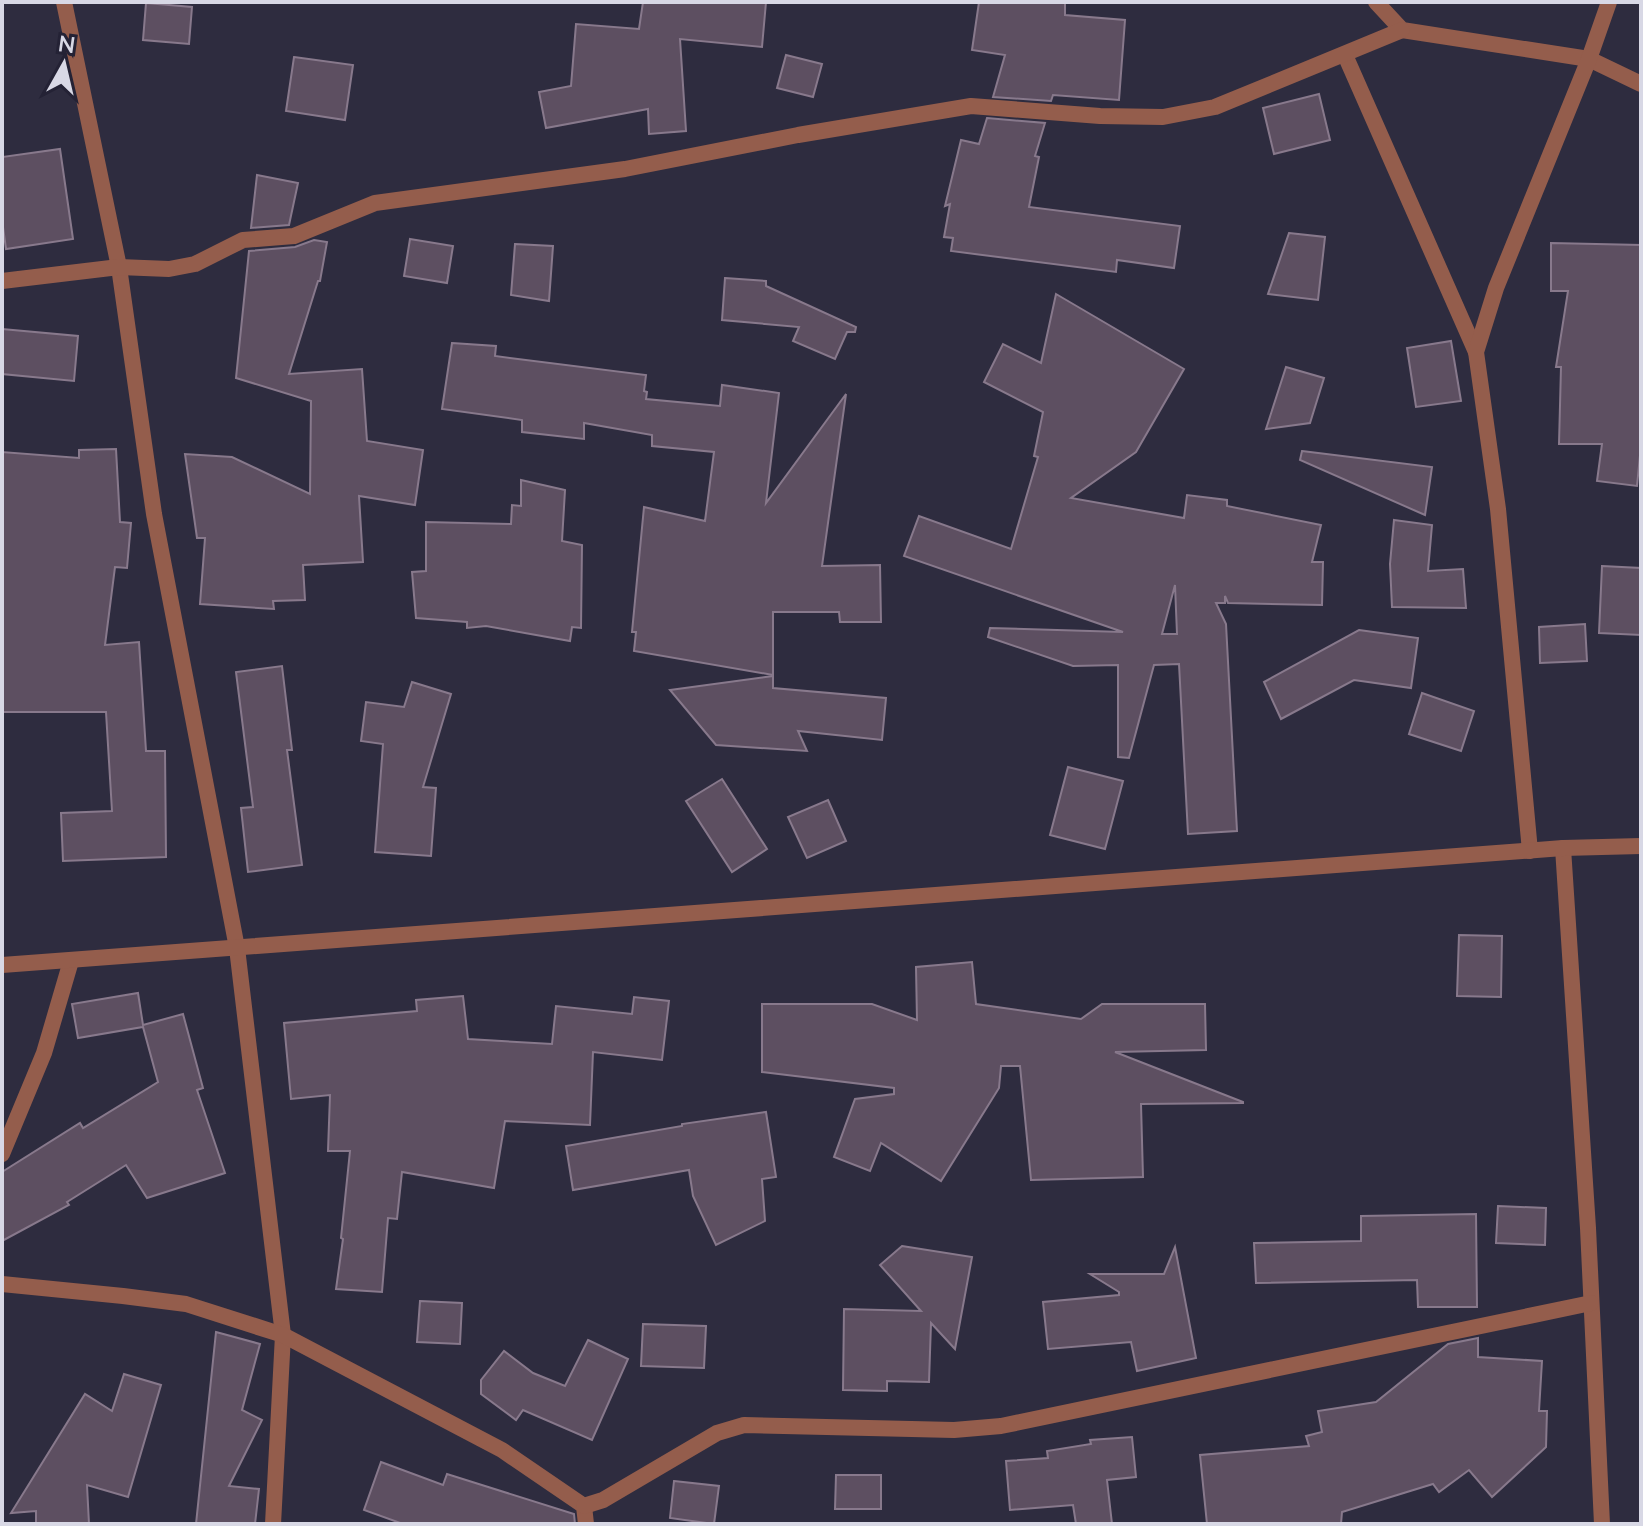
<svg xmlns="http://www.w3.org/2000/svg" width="1643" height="1526" viewBox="0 0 1643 1526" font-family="Lato,sans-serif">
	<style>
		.building { fill: #5d4f61; stroke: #88798c; stroke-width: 2; fill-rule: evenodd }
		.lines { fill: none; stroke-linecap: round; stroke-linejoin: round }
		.minor { stroke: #945d4c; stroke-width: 16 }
		.tertiary { stroke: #945d4c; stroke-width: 16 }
	</style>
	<rect width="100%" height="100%" fill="#2e2c3f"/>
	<!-- building -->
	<g class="building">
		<path d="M 643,2 L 766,2 L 762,47 L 680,39 L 686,131 L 649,134 L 648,109 L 546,128 L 539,92 L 571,86 L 576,24 L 639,29 Z"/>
		<path d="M 979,2 L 1065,2 L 1065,15 L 1125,20 L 1119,100 L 1053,95 L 1051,101 L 993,97 L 1005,55 L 972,50 Z"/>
		<path d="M 146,3 L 192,7 L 189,44 L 143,40 Z"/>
		<path d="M 786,55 L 822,64 L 813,97 L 777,88 Z"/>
		<path d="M 294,57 L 353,65 L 345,120 L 286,111 Z"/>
		<path d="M 1319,94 L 1330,140 L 1274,154 L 1263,108 Z"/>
		<path d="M 987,118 L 1045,123 L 1035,156 L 1039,157 L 1029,207 L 1180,226 L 1174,268 L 1117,260 L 1116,272 L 951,251 L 953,238 L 944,237 L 950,204 L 945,206 L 961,140 L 979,144 Z"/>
		<path d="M 60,149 L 73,239 L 6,249 L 2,220 L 2,157 Z"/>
		<path d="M 257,175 L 298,183 L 289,225 L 251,228 Z"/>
		<path d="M 1289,233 L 1325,237 L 1318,300 L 1268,294 Z"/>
		<path d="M 410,239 L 453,246 L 447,283 L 404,276 Z"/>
		<path d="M 314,240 L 327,242 L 320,281 L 318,281 L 289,374 L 362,369 L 367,441 L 423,450 L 415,505 L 359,496 L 363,562 L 303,565 L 305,600 L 273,601 L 274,609 L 200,604 L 205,538 L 197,538 L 185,454 L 232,457 L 310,494 L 311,401 L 236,378 L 249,251 L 295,247 Z"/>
		<path d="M 1551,243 L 1641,245 L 1641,445 L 1637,486 L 1597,481 L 1602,444 L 1559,444 L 1561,367 L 1556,367 L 1568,291 L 1551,291 Z"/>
		<path d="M 515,244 L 553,246 L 549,301 L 511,295 Z"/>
		<path d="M 725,278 L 766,281 L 766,286 L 856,327 L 855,332 L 847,332 L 835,359 L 793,341 L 799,327 L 722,320 Z"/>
		<path d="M 1056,294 L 1184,369 L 1136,452 L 1071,498 L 1184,518 L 1187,495 L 1227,500 L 1227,506 L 1321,525 L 1312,562 L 1323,562 L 1322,605 L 1228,603 L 1225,596 L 1225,603 L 1216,603 L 1226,624 L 1237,831 L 1188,834 L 1179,664 L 1154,665 L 1129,758 L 1118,757 L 1118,665 L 1073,666 L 988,637 L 990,628 L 1123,632 L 904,556 L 919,516 L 1011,549 L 1038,457 L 1034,456 L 1043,412 L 984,382 L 1003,344 L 1041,363 ZM 1175,585 L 1177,634 L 1162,634 Z"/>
		<path d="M 2,329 L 78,336 L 74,381 L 2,374 Z"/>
		<path d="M 1451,341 L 1461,401 L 1416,407 L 1407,348 Z"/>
		<path d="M 452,343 L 496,346 L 495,356 L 646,375 L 644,391 L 647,392 L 646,399 L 720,406 L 722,385 L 779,393 L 766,503 L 846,394 L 822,566 L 880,565 L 881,622 L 840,622 L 839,612 L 773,612 L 773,675 L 634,651 L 636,632 L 632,632 L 644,507 L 705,521 L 714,452 L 652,446 L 652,435 L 584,423 L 584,439 L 522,432 L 522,420 L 442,409 Z"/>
		<path d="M 1286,367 L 1324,378 L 1310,423 L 1266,429 Z"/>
		<path d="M 116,449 L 120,522 L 131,523 L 127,568 L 115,567 L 105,645 L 139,642 L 146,751 L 165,751 L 166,857 L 63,861 L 61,813 L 112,811 L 106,712 L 2,712 L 2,452 L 79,458 L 79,450 Z"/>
		<path d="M 1302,451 L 1432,467 L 1425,515 L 1300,460 Z"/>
		<path d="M 521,480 L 565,490 L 562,541 L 582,545 L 581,628 L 572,627 L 570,641 L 486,626 L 467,628 L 467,622 L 416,618 L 412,572 L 426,571 L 426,522 L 511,524 L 512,505 L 521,506 Z"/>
		<path d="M 1394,520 L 1432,525 L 1428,571 L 1463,569 L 1466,608 L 1392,607 L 1390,564 Z"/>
		<path d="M 1602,566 L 1641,568 L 1641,635 L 1599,633 Z"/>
		<path d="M 1585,624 L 1587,661 L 1540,663 L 1539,627 Z"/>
		<path d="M 1359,630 L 1418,638 L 1411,688 L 1354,680 L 1281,719 L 1264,682 Z"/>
		<path d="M 282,666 L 292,750 L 287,750 L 302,865 L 248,872 L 241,808 L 253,807 L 236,672 Z"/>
		<path d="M 773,676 L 773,688 L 886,698 L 882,740 L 798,731 L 807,751 L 716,745 L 670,690 Z"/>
		<path d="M 412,682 L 451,694 L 423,787 L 436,788 L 431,856 L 375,852 L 383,744 L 361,741 L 366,702 L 404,707 Z"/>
		<path d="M 1422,693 L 1474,711 L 1461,751 L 1409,734 Z"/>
		<path d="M 1068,767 L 1123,781 L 1105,849 L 1050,835 Z"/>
		<path d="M 722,779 L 767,849 L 732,872 L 686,801 Z"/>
		<path d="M 828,800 L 846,841 L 807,858 L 788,817 Z"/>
		<path d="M 1459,935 L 1502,936 L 1501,997 L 1457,996 Z"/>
		<path d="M 972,962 L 976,1004 L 1081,1019 L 1102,1004 L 1205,1004 L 1206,1050 L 1115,1052 L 1243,1102 L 1243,1103 L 1141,1104 L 1143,1177 L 1031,1180 L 1020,1066 L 1001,1066 L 999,1088 L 941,1181 L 881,1143 L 870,1171 L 834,1157 L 855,1099 L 894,1094 L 894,1088 L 762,1072 L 762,1004 L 872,1004 L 917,1020 L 916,967 Z"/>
		<path d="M 138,993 L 143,1025 L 183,1014 L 203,1088 L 197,1090 L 225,1173 L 147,1198 L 126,1165 L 67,1202 L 69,1205 L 2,1241 L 2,1172 L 80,1123 L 83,1128 L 158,1082 L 143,1027 L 78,1038 L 72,1004 Z"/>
		<path d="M 463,996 L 468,1039 L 552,1044 L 556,1006 L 632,1014 L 634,997 L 669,1001 L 662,1060 L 593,1052 L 590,1125 L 505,1121 L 494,1188 L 402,1172 L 397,1219 L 388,1218 L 382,1292 L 336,1289 L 343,1239 L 341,1238 L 350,1151 L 328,1151 L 330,1095 L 291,1099 L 284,1023 L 417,1011 L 416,1000 Z"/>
		<path d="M 766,1112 L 776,1177 L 762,1179 L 765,1221 L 716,1245 L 693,1196 L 689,1170 L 573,1190 L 566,1146 L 682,1126 L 682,1124 Z"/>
		<path d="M 1498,1206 L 1546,1208 L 1545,1245 L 1496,1243 Z"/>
		<path d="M 1476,1214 L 1477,1307 L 1418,1307 L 1417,1280 L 1256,1283 L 1254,1243 L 1361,1241 L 1361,1216 Z"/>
		<path d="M 902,1246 L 972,1257 L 955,1349 L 931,1323 L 929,1382 L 887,1381 L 887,1391 L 843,1390 L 844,1309 L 921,1311 L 880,1265 Z"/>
		<path d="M 1175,1247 L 1196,1358 L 1137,1371 L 1131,1342 L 1048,1349 L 1043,1302 L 1119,1295 L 1119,1292 L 1090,1274 L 1164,1274 Z"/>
		<path d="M 420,1301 L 462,1303 L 460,1344 L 417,1342 Z"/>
		<path d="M 643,1324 L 706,1326 L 704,1368 L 641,1366 Z"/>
		<path d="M 216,1332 L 260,1344 L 242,1410 L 262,1420 L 229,1486 L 259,1489 L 255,1524 L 196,1524 Z"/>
		<path d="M 1478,1338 L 1478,1357 L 1542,1361 L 1539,1411 L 1547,1411 L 1546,1447 L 1492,1497 L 1469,1470 L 1439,1492 L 1433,1484 L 1342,1512 L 1341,1524 L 1207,1524 L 1200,1455 L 1309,1446 L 1306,1436 L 1322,1432 L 1318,1411 L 1376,1402 L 1448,1344 Z"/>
		<path d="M 588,1340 L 628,1359 L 592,1440 L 523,1410 L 516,1420 L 481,1394 L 481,1380 L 504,1351 L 533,1373 L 565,1386 Z"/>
		<path d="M 124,1374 L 161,1385 L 128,1497 L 87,1485 L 89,1524 L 36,1524 L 36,1511 L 11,1513 L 85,1394 L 112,1411 Z"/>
		<path d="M 1132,1437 L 1136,1477 L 1107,1480 L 1112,1524 L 1076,1524 L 1073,1505 L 1010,1510 L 1006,1461 L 1048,1458 L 1047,1451 L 1091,1444 L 1090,1440 Z"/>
		<path d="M 381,1462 L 443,1485 L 447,1474 L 574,1514 L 575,1524 L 403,1524 L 364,1510 Z"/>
		<path d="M 836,1475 L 881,1475 L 881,1509 L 835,1509 Z"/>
		<path d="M 674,1481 L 719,1486 L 714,1524 L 670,1518 Z"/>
	</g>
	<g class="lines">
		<!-- minor -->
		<g class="minor">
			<path d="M 64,2 L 119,267 L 154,514 L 237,948 L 283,1335 L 273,1524"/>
			<path d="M 1376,2 L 1402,30 L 1589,59 L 1641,84"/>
			<path d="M 1345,55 L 1476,352"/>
			<path d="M 2,281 L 119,267 L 169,269 L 195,264 L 243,240 L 294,236 L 375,203 L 625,169 L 798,135 L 971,106 L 1100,116 L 1163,117 L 1215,107 L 1402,30"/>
			<path d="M 1563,848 L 1588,1228 L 1602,1524"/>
			<path d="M 1530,851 L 1498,509 L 1476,352 L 1496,288 L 1589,59 L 1609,2"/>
			<path d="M 2,1154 L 44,1053 L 71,961"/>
			<path d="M 2,1284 L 123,1296 L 186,1304 L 283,1335 L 502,1450 L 584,1506 L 586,1524"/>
			<path d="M 584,1506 L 603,1500 L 717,1433 L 744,1425 L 954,1430 L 1001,1426 L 1591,1303"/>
		</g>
		<!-- tertiary -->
		<path class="tertiary" d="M 2,965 L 1563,848 L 1641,846"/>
	</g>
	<!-- border -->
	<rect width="1643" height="1526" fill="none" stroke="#d8d8e5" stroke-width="8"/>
	<!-- north arrow -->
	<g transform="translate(64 64) rotate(8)" stroke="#242235" stroke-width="6" paint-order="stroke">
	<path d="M0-6L14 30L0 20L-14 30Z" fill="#d8d8e5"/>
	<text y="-12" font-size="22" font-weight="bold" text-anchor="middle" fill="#d8d8e5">N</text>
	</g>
</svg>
